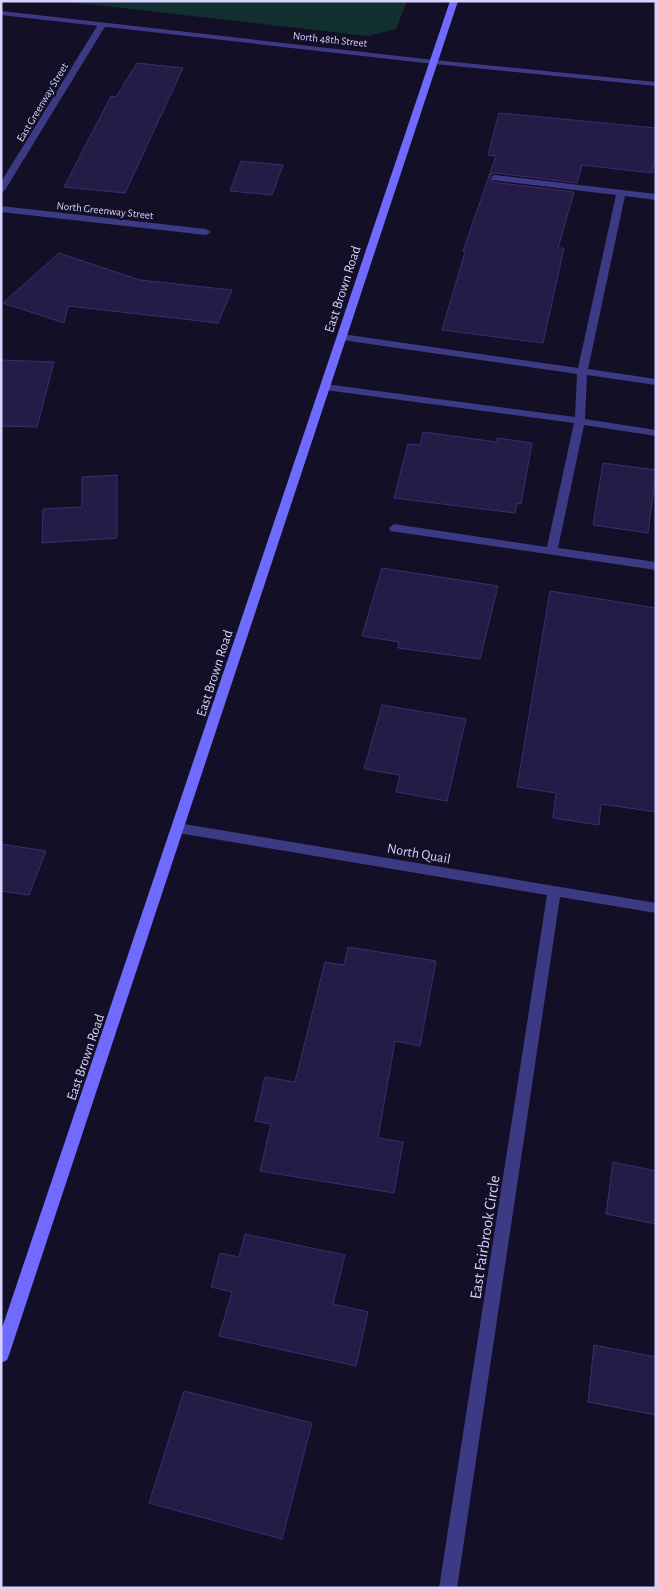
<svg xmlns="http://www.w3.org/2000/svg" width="657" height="1589" viewBox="0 0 657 1589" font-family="'Alegreya Sans',sans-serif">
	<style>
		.green { fill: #12302f }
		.building { fill: #241b47; stroke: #3b2d73 }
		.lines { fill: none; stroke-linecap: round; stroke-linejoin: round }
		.service { fill: #3d3a85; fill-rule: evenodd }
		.minor { fill: #3d3a85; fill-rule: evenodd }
		.tertiary { fill: #3d3a85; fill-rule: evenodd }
		.secondary { fill: #6f6bff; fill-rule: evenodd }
		.labels { text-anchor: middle; stroke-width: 5; stroke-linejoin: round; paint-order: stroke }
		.far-street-label { font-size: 11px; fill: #d9d4ff; stroke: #130f26 }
		.street-label { font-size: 14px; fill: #d9d4ff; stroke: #130f26 }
		.near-street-label { font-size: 16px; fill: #d9d4ff; stroke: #130f26 }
	</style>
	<rect width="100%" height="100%" fill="#130f26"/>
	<!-- green -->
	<path class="green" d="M 60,1 L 407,1 L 396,29 L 368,36 Z"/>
	<!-- building -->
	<g class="building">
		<path d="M 137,63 L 183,68 L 125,193 L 64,187 L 111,96 L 116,97 Z"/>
		<path d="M 499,113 L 656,128 L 656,153 L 652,173 L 582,165 L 577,183 L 495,173 L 490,175 L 492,182 L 574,192 L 558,248 L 564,248 L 543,343 L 442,330 L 465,252 L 463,251 L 496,156 L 488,155 Z"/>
		<path d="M 241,161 L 283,165 L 272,195 L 230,191 Z"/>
		<path d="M 59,253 L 140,280 L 232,290 L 218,323 L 68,306 L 64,323 L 3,303 Z"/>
		<path d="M 1,360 L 54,362 L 37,427 L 1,426 Z"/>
		<path d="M 423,432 L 497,442 L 497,438 L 532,443 L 521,504 L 517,503 L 515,513 L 394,498 L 408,444 L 420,445 Z"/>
		<path d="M 603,463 L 656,470 L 648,533 L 593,525 Z"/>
		<path d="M 117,475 L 117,538 L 42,543 L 43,509 L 82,507 L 82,477 Z"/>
		<path d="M 382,568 L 498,586 L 480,659 L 398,648 L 399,642 L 362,636 Z"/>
		<path d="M 550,591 L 656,608 L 656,812 L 601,804 L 599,825 L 553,818 L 556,793 L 517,787 Z"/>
		<path d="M 382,705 L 466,719 L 447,801 L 396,792 L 400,775 L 364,769 Z"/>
		<path d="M 1,844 L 46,851 L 29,895 L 1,891 Z"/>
		<path d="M 348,947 L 436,961 L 420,1046 L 395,1041 L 378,1138 L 403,1142 L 394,1193 L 260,1171 L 271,1124 L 255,1121 L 265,1077 L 295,1082 L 325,962 L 344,965 Z"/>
		<path d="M 613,1162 L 656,1171 L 656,1224 L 606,1214 Z"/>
		<path d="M 245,1234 L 345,1255 L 333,1304 L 368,1312 L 356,1366 L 219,1336 L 232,1292 L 211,1287 L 220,1253 L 239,1257 Z"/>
		<path d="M 594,1345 L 656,1357 L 656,1415 L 588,1402 Z"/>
		<path d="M 184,1391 L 312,1423 L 282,1539 L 149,1503 Z"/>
	</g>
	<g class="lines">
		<!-- service -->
		<path class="service" d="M 495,175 L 656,194 L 656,200 L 625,196 L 588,369 L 656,379 L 656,385 L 587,375 L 585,419 L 656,430 L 656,436 L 584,425 L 558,548 L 656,562 L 656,570 L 390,531 L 389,528 L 394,524 L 547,547 L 574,423 L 325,390 L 320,387 L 325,384 L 575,417 L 577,374 L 342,340 L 337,337 L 342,334 L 578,368 L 616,195 L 492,180 L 492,176 Z"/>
		<!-- minor -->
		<g class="minor">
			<path d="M 99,23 L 106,25 L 5,190 L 1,193 L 1,182 Z"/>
			<path d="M 1,206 L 206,229 L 211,232 L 206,235 L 1,212 Z"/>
			<path d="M 178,823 L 656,903 L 656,913 L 560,897 L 457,1588 L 439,1588 L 547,895 L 178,833 L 174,831 L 172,828 L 174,825 Z"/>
		</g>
		<!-- tertiary -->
		<path class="tertiary" d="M 1,11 L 434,60 L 656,82 L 656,86 L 434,64 L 1,15 Z"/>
		<!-- secondary -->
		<path class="secondary" d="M 450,1 L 458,1 L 9,1355 L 7,1360 L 1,1363 L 1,1331 Z"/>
	</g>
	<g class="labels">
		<!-- far-street labels -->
		<g class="far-street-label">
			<text transform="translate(330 39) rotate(6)" y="4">North 48th Street</text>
			<text transform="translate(42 102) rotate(-59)" y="4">East Greenway Street</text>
			<text transform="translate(105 210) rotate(6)" y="4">North Greenway Street</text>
		</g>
		<!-- street labels -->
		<g class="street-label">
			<text transform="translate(342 289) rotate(-72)" y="5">East Brown Road</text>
			<text transform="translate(214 673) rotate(-72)" y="5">East Brown Road</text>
			<text transform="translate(419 853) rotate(10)" y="5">North Quail</text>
			<text transform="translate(85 1057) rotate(-71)" y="5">East Brown Road</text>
		</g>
		<!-- near-street labels -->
		<g class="near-street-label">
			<text transform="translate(484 1237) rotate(-81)" y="6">East Fairbrook Circle</text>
		</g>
	</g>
	<!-- border -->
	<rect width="657" height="1589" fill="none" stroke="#d9d4ff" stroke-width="5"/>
</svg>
